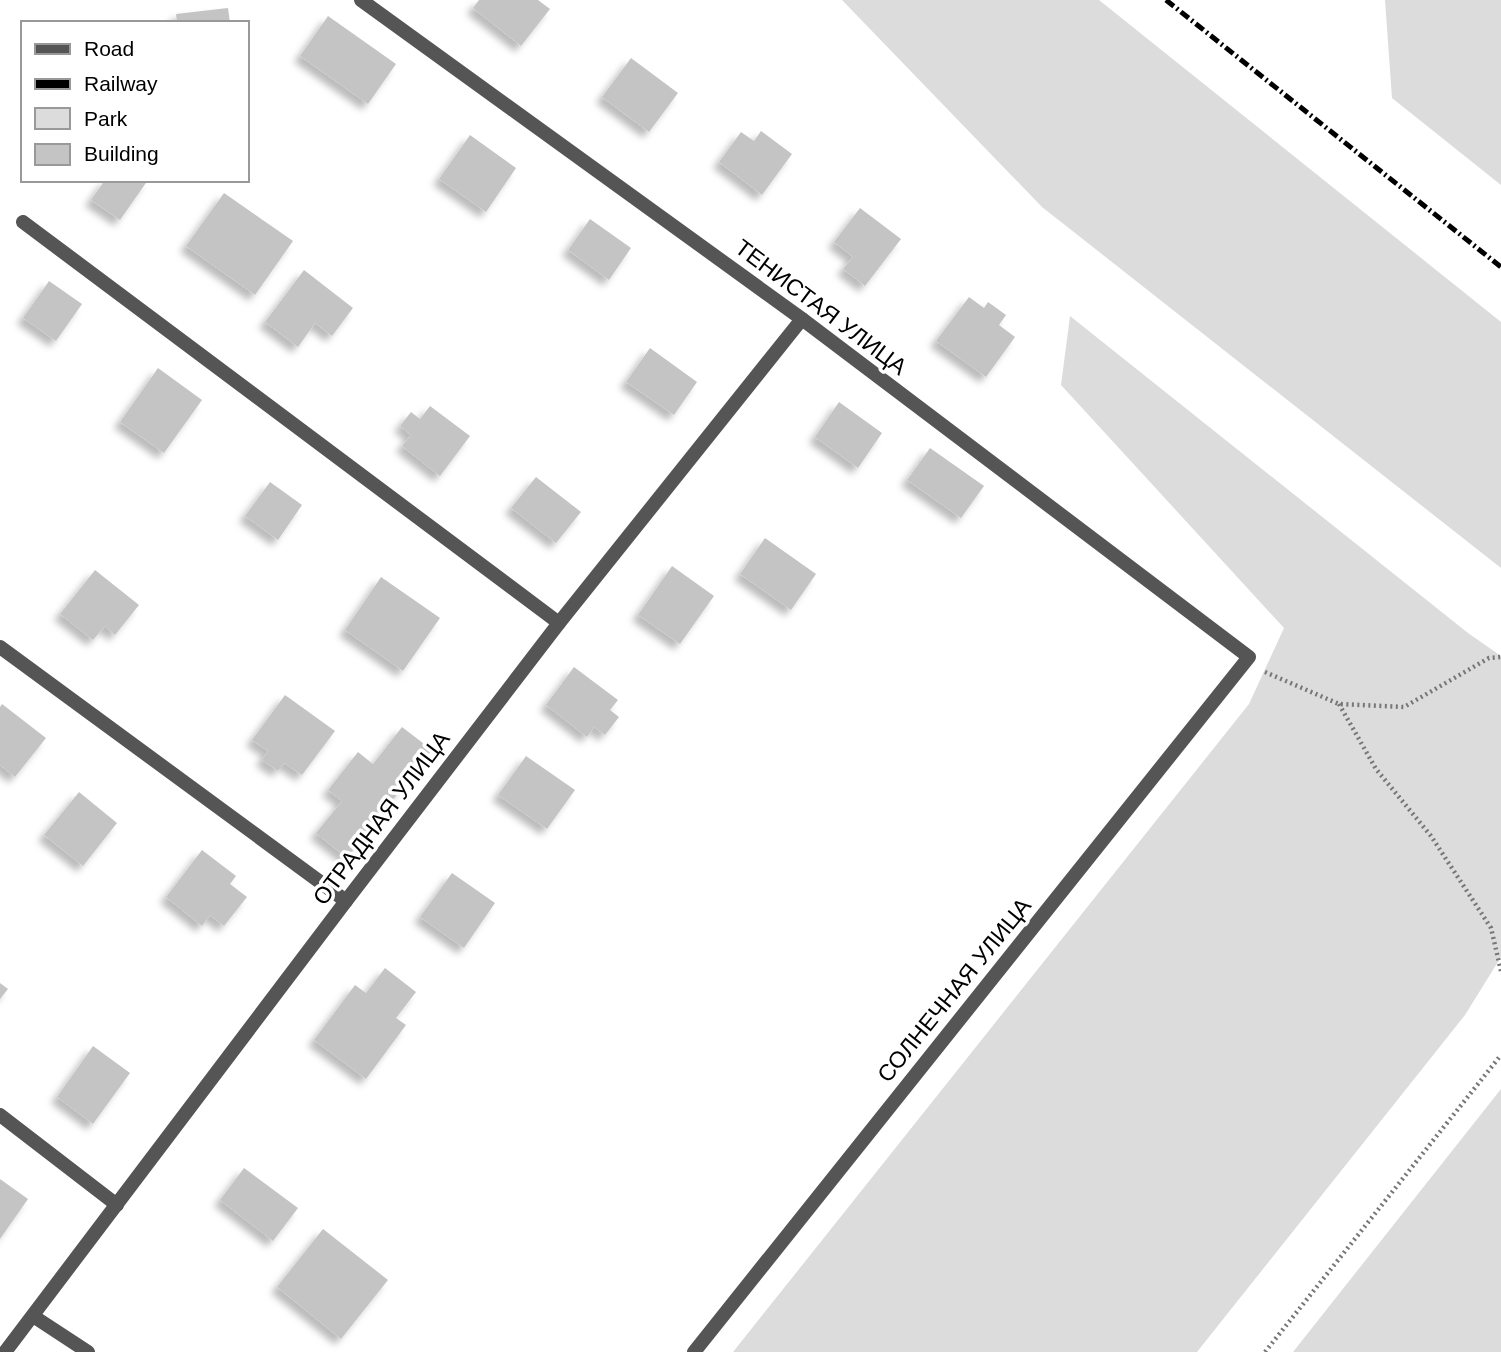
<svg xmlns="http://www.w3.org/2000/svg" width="1501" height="1352" viewBox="0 0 1501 1352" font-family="Helvetica,sans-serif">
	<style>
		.green { fill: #dcdcdc }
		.building { fill: #c4c4c4; filter: url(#shadow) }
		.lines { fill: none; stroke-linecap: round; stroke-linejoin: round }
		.path { stroke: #777; stroke-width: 4.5; stroke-dasharray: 2 3.5; stroke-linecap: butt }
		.minor { stroke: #555; stroke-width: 14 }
		.rail { stroke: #000; stroke-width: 5; stroke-dasharray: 10 3.5 2 3.5; stroke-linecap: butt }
		.labels { text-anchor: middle; stroke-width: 7; stroke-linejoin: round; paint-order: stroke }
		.street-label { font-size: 23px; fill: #000; stroke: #fff }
	</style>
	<defs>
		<filter id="shadow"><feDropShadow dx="-6" dy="6" stdDeviation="3.5" flood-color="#0004"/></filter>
	</defs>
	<rect width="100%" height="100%" fill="#fff"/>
	<!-- green -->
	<g class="green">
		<path d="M 842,0 L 1099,0 L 1501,322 L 1501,568 L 1042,207 Z"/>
		<path d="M 1385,0 L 1501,0 L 1501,185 L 1392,98 Z"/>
		<path d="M 1070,316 L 1468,633 L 1501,656 L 1501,957 L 1465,1015 L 1197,1352 L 733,1352 L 1249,704 L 1284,628 L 1061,385 Z"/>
		<path d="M 1501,1089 L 1501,1352 L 1293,1352 Z"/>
	</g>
	<!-- building -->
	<g class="building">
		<path d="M 479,0 L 538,0 L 550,9 L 521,46 L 473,8 Z"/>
		<path d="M 228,8 L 230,23 L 177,23 L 176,14 Z"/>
		<path d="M 328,16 L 396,64 L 368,104 L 300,56 Z"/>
		<path d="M 631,58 L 678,93 L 649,132 L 602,97 Z"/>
		<path d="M 761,131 L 792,154 L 762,195 L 719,162 L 741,132 L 754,141 Z"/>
		<path d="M 470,135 L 516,168 L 486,212 L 439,179 Z"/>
		<path d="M 105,180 L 148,180 L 120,220 L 91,200 Z"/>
		<path d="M 224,193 L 293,241 L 255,295 L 186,246 Z"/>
		<path d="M 860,208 L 901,239 L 865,286 L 843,269 L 853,257 L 834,242 Z"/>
		<path d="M 590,219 L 631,248 L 609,280 L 568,250 Z"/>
		<path d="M 304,270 L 353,308 L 332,336 L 315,323 L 298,347 L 265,322 Z"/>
		<path d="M 49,281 L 82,304 L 56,341 L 23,318 Z"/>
		<path d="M 969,297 L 984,308 L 988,302 L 1006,315 L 999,325 L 1015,337 L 986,377 L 936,341 Z"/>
		<path d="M 650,348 L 697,382 L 674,415 L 626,382 Z"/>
		<path d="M 158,368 L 202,400 L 164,453 L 120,422 Z"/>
		<path d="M 839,402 L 882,433 L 858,468 L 815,437 Z"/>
		<path d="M 430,406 L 470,436 L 440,476 L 402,446 L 411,435 L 400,426 L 411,412 L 420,419 Z"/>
		<path d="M 930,448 L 984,486 L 961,518 L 907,480 Z"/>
		<path d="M 536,477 L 581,512 L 556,543 L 511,508 Z"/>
		<path d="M 270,482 L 302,505 L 278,540 L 245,516 Z"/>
		<path d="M 765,538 L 816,574 L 791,610 L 740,574 Z"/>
		<path d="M 672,566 L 714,596 L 680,644 L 638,615 Z"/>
		<path d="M 95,570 L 139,605 L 115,635 L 105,626 L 93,640 L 60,614 Z"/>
		<path d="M 381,577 L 440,618 L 403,671 L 345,630 Z"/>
		<path d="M 574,667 L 618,700 L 610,710 L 619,717 L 605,735 L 594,727 L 587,737 L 546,705 Z"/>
		<path d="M 285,695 L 335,731 L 302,775 L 284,763 L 278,771 L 262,760 L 268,751 L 252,740 Z"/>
		<path d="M 2,704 L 46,738 L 15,777 L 0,765 L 0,707 Z"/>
		<path d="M 402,727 L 432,750 L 347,858 L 316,833 L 342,801 L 328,790 L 358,752 L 373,764 Z"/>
		<path d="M 526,756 L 575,790 L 547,829 L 498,795 Z"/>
		<path d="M 79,792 L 117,823 L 83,866 L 44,835 Z"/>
		<path d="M 202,850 L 236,876 L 230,884 L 247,897 L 224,926 L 210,915 L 202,926 L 166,897 Z"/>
		<path d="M 452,873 L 495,903 L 464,948 L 420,917 Z"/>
		<path d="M 385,968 L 416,992 L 396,1018 L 406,1025 L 366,1079 L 314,1040 L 355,985 L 366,993 Z"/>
		<path d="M 0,983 L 8,989 L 0,999 Z"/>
		<path d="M 93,1046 L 130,1073 L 93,1124 L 57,1097 Z"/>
		<path d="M 244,1168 L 298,1208 L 273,1241 L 220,1200 Z"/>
		<path d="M 0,1179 L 28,1199 L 0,1239 Z"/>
		<path d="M 323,1229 L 388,1280 L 341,1339 L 277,1287 Z"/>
	</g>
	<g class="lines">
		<!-- path -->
		<g class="path">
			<path d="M 1265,672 L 1339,704 L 1404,707 L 1489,658 L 1501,657"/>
			<path d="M 1339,704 L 1376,769 L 1431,836 L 1491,928 L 1501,971"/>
			<path d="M 1265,1352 L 1501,1055"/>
		</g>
		<!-- minor -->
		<g class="minor">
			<path d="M 361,0 L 802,319 L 1249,657 L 694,1352"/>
			<path d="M 23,222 L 559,623"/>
			<path d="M 0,647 L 346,901"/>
			<path d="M 0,1115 L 117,1205"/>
			<path d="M 33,1316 L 88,1352"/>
			<path d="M 5,1352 L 346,901 L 559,623 L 802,319"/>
		</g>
		<!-- rail -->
		<path class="rail" d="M 1166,0 L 1501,267"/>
	</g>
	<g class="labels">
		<!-- street labels -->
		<g class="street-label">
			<text transform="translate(821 307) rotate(37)" y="8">ТЕНИСТАЯ УЛИЦА</text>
			<text transform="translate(381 818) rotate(-53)" y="8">ОТРАДНАЯ УЛИЦА</text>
			<text transform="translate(954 990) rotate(-51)" y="8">СОЛНЕЧНАЯ УЛИЦА</text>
		</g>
	</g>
	<!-- legend -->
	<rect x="21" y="21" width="228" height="161" fill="#ffffff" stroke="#999999" stroke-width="2"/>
	<rect x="35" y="44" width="35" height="10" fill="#555555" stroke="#999999" stroke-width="2"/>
	<text x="84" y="56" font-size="21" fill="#000000">Road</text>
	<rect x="35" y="79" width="35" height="10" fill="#000000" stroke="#999999" stroke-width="2"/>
	<text x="84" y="91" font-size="21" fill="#000000">Railway</text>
	<rect x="35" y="108" width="35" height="21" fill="#dcdcdc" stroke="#999999" stroke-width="2"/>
	<text x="84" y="126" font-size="21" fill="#000000">Park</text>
	<rect x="35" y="144" width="35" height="21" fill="#c4c4c4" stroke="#999999" stroke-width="2"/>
	<text x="84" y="161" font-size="21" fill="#000000">Building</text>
</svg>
